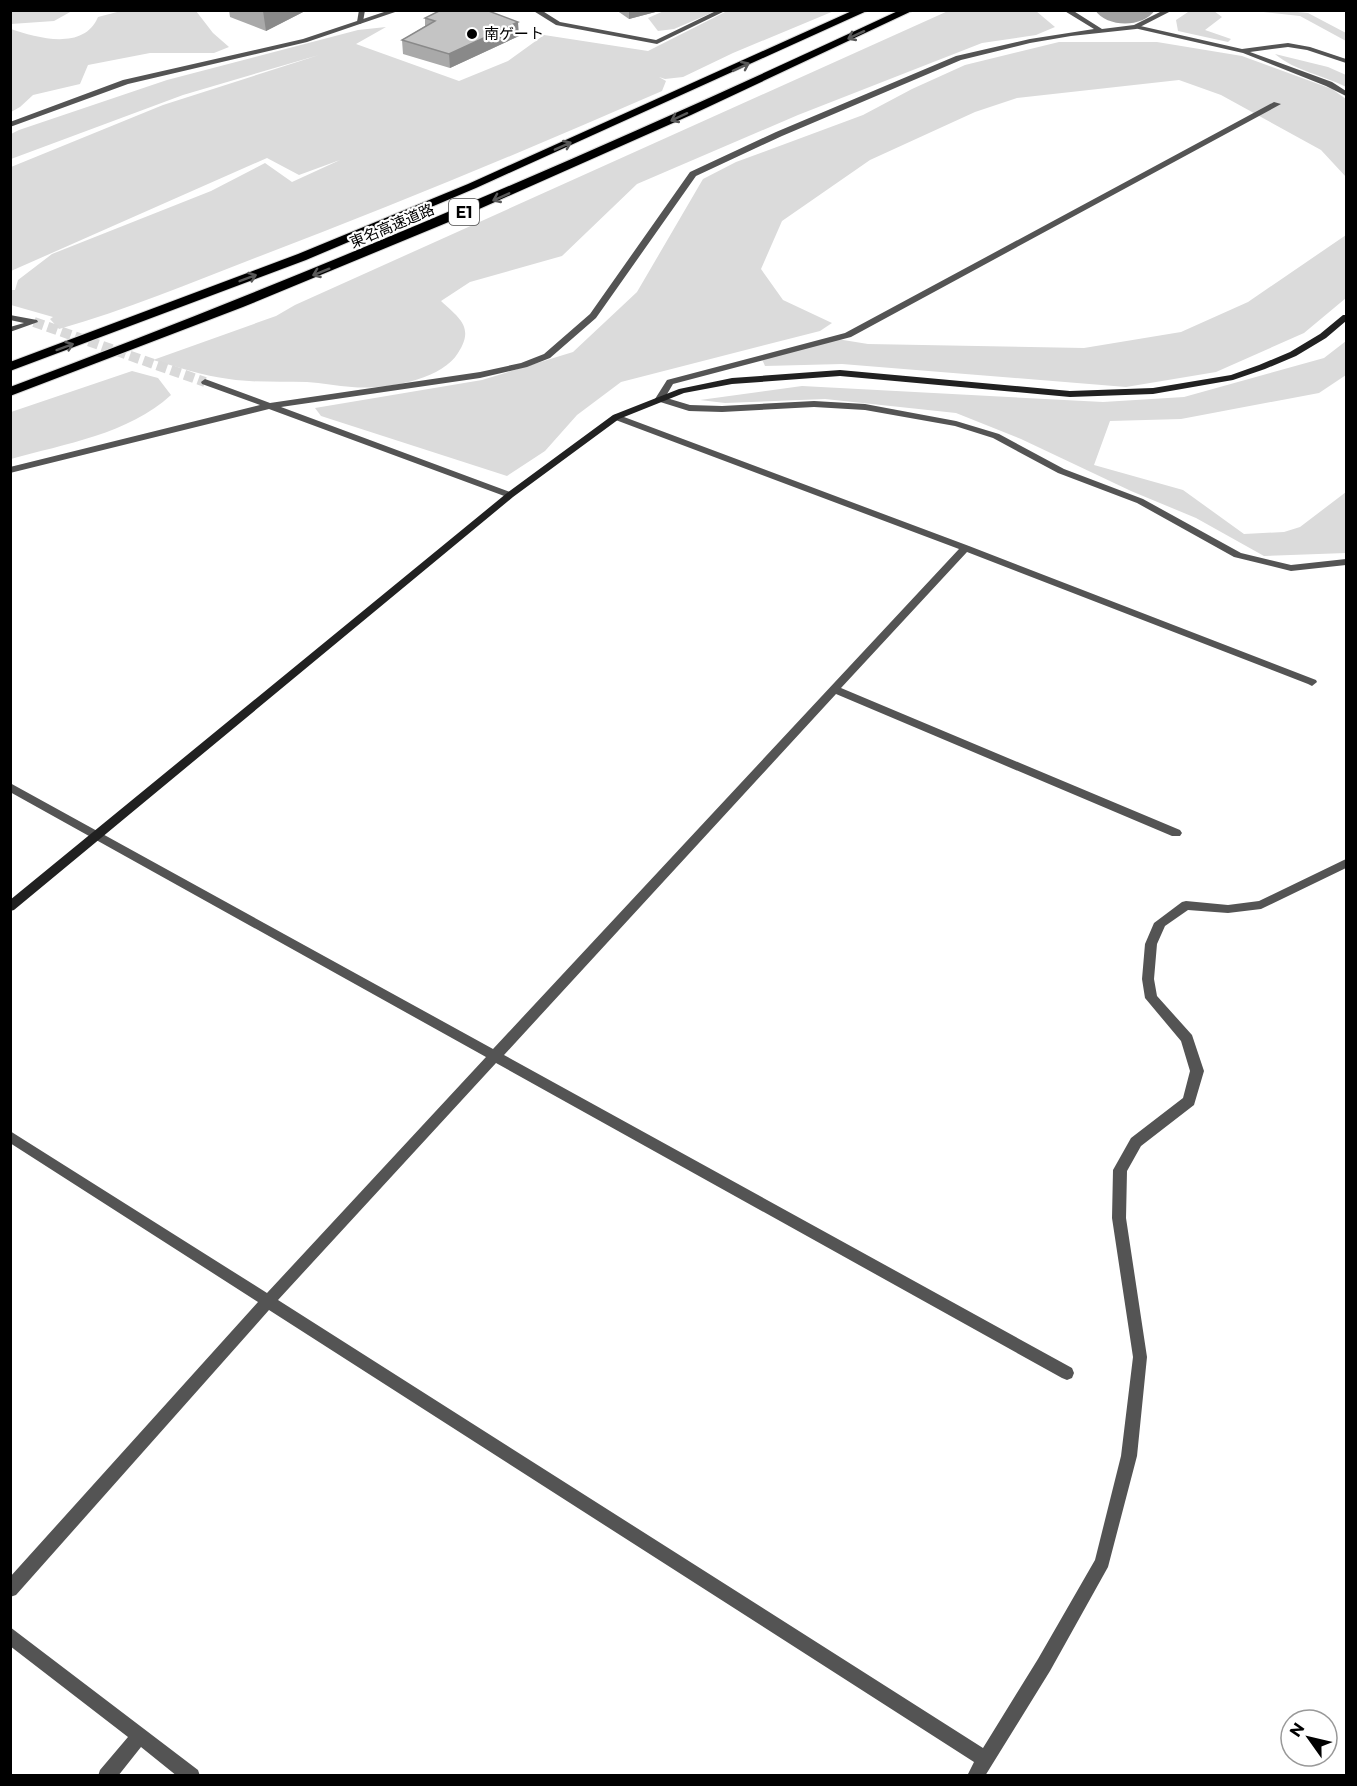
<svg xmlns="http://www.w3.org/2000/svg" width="1357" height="1786" viewBox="0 0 1357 1786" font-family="Montserrat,'Noto Sans JP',sans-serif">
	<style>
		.green { fill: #dbdbdb }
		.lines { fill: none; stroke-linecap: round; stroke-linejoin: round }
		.river { fill: #a2a2a2; fill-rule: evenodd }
		.street-tunnel { stroke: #d9d9d9; stroke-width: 10; stroke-dasharray: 10 4.5; stroke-linecap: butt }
		.highway-casing { stroke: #dbdbdb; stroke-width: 2 }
		.lane { fill: #545454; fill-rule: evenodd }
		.street { fill: #545454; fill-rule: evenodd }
		.secondary { fill: #212121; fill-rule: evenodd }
		.highway { fill: #000; fill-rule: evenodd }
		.wall { fill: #a9a9a9 }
		.shaded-wall { fill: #898989 }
		.building { fill: #c4c4c4; stroke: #898989; stroke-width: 1.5 }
		.oneway { stroke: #595959 }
		.poi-dot { fill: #000; stroke: #fff; stroke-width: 2 }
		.labels { text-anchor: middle; stroke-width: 4.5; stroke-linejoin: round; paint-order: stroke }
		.far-poi-label { font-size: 15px; fill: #000; stroke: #fff; text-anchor: start }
		.far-street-label { font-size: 15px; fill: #000; stroke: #fff }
		.shield { fill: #fff; stroke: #4c4c4c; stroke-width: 1.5 }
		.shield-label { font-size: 16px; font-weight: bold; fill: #000 }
	</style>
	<rect width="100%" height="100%" fill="#fff"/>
	<!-- green -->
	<g class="green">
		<path d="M 11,10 L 72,10 L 72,11 L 54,21 L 11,24 Z"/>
		<path d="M 666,10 L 716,10 L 716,11 L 674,29 L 658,31 L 648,18 Z"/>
		<path d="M 729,10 L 834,11 L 733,53 L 683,77 L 665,79 L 659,77 L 666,81 L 662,91 C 527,150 392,206 255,258 C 190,283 126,310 59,329 L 50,319 L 53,317 L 11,305 L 11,290 L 15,290 L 18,280 L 52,254 L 211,191 L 265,163 L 292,182 L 340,160 L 299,175 L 267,158 L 11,271 L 11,167 L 163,105 L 319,55 L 183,95 L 11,159 L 11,134 L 19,130 L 167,80 L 358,30 L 386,27 L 356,44 L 459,81 L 508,61 L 544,35 L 648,51 Z"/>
		<path d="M 1191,10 L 1214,11 L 1222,17 L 1205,30 L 1231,39 L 1228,42 L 1178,31 L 1176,20 Z"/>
		<path d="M 121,11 L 196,11 L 213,33 L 229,47 L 214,53 L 150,53 L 88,65 L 80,84 L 33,95 L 20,107 L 11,112 L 11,29 C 37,38 84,51 98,17 Z"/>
		<path d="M 948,11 L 1036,11 L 1055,27 L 1036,35 L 982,43 L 798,115 L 637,184 L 562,256 L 470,282 L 441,301 C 459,318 475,327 458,353 C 441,381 382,390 352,387 C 337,386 322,383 307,382 C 281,381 254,383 229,379 C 203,376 178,367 153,360 L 276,316 L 295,305 Z"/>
		<path d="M 1286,11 L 1308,13 L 1346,33 L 1346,41 L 1300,16 L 1255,11 Z"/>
		<path d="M 1059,42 L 1157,42 L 1242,56 L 1332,89 L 1346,99 L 1346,177 L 1321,150 L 1221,95 L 1179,80 L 1017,98 L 975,112 L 870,160 L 782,221 L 761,269 L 783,300 L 832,323 L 820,331 L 621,382 L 577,415 L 545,451 L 507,476 L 321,416 L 315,408 L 482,380 L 573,352 L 637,292 L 703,179 L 736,162 L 863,115 L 912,89 L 965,65 Z"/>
		<path d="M 1275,54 L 1328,67 L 1346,75 L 1346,87 C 1323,75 1295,71 1275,54 Z"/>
		<path d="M 1346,235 L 1346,298 L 1304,333 L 1216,372 L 1126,387 L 842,364 L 765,366 L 761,357 L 837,339 L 868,344 L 1084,348 L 1181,332 L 1248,302 Z"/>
		<path d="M 1346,341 L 1346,375 L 1319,393 L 1181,419 L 1110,421 L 1094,465 L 1183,490 L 1244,534 L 1284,532 L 1300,527 L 1346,492 L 1346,553 L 1264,556 L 1196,518 L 1131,491 L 1021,439 L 956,413 L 825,399 L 725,403 L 700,400 L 802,386 L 1103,402 L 1184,397 L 1324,358 Z"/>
		<path d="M 132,371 L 158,378 L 171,395 C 129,434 64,444 11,459 L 11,412 Z"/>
	</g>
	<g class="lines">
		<!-- river -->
		<path class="river" d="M 1095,10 L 1155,10 C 1143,28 1107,28 1095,10 Z"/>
		<!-- street-tunnel -->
		<path class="street-tunnel" d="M 34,322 L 205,382"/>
		<defs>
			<g id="highway">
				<path d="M 854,10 L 869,10 L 476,188 L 306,260 L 10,371 L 10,362 L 298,254 L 468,184 Z"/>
				<path d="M 900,10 L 914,10 L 691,115 L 468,214 L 243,307 L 10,396 L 10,387 C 312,274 608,147 900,10 Z"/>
			</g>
		</defs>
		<!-- highway casing -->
		<use href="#highway" class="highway-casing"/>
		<!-- lane -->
		<g class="lane">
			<path d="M 359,10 L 365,10 L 363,22 L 360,24 L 357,22 Z"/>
			<path d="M 1136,25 L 1242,49 L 1288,43 L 1310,47 L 1346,59 L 1346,63 L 1307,50 L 1288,47 L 1250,52 L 1332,82 L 1346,91 L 1346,96 L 1326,86 L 1243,53 L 1134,28 L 1134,26 Z"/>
			<path d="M 1274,102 L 1281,104 L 851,337 L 673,384 L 663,401 L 660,402 L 655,399 L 667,380 L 845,333 Z"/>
		</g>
		<!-- street -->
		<g class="street">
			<path d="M 390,10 L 401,10 L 307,42 L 128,84 L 10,127 L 10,122 L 123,80 L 303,39 Z"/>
			<path d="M 532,10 L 541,10 L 560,22 L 656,40 L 718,10 L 727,10 L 657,44 L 556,25 Z"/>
			<path d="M 1063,10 L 1072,10 L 1102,29 L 1134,25 L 1164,10 L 1173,10 L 1136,29 L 1071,36 L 1030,43 L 961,60 L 782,136 L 696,176 L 596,318 L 550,358 L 527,367 L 480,378 L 281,407 L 513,493 L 513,497 L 507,497 L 269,409 L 10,473 L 10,467 L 260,405 L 202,384 L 201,382 L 205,379 L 270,403 L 480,372 L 521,363 L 544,354 L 590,314 L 690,172 L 776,132 L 956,56 L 1030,39 L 1094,29 Z"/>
			<path d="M 10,315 L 37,320 L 38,322 L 10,332 L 10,327 L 24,323 L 10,320 Z"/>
			<path d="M 660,396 L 690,405 L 722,406 L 814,401 L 865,404 L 956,421 L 999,434 L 1064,469 L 1143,499 L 1241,553 L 1291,565 L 1346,559 L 1346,565 L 1291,571 L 1234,557 L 1137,503 L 1058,473 L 993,438 L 955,426 L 865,410 L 814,407 L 722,412 L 689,411 L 657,401 L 655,399 Z"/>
			<path d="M 616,414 L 969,546 L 1316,680 L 1317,682 L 1312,686 L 1308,684 L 967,552 L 841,688 L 1180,830 L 1182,833 L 1180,836 L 1172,836 L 836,694 L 504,1055 L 1072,1368 L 1074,1373 L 1072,1378 L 1067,1380 L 1062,1378 L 496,1063 L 278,1300 L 983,1748 L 1038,1659 L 1095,1560 L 1121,1456 L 1133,1357 L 1112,1218 L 1113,1170 L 1131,1138 L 1183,1098 L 1190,1071 L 1181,1041 L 1145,998 L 1142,979 L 1145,944 L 1154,923 L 1182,902 L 1186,901 L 1228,905 L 1259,901 L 1346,859 L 1346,868 L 1261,909 L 1228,913 L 1188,910 L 1165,926 L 1157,944 L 1154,979 L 1157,996 L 1192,1035 L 1204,1071 L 1194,1105 L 1141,1146 L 1127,1171 L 1126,1218 L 1147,1357 L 1137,1456 L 1108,1567 L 1050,1671 L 985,1776 L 967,1776 L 974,1762 L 269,1310 L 16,1595 L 10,1597 L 10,1577 L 258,1302 L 10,1143 L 10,1131 L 267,1293 L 486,1057 L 10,792 L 10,783 L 493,1049 L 959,549 L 613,419 L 611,417 Z"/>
			<path d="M 10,1627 L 198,1770 L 200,1776 L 177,1776 L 141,1747 L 118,1776 L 98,1776 L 100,1770 L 128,1737 L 10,1646 Z"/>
		</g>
		<!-- secondary -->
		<path class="secondary" d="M 1343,315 L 1346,315 L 1346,321 L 1326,338 L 1296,356 L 1265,369 L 1233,380 L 1153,394 L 1070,397 L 840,376 L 732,384 L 684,393 L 619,419 L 513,497 L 14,910 L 10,911 L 10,900 L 507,493 L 613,415 L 679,389 L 732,378 L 840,370 L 1070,391 L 1153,388 L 1231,375 L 1259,365 L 1290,352 L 1320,334 Z"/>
		<!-- highway -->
		<use href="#highway" class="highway"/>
	</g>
	<!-- wall -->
	<g class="wall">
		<path d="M 229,10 L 307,10 L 266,31 L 230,17 Z"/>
		<path d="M 616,10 L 663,10 L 629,19 Z"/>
		<path d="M 425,18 L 519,36 L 450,68 L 403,54 L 402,40 L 425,26 Z"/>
	</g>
	<!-- shaded-wall -->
	<g class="shaded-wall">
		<path d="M 307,10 L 266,31 L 263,11 Z"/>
		<path d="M 629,10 L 663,10 L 629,19 Z"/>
		<path d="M 518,22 L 519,36 L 450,68 L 449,54 Z"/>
	</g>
	<!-- building -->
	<path class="building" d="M 441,10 L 486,10 L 518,22 L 449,54 L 402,40 L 435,21 L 425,18 Z"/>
	<!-- one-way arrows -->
	<defs><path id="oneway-shaft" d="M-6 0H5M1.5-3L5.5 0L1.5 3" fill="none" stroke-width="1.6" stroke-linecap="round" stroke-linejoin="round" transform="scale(1.5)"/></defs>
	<g class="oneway">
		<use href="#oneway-shaft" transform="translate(856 35) rotate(155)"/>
		<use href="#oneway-shaft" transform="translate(741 67) rotate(-25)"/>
		<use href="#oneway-shaft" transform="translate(679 117) rotate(155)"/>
		<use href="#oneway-shaft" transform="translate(563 146) rotate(-24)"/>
		<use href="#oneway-shaft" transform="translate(501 197) rotate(156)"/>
		<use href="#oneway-shaft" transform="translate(321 272) rotate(158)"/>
		<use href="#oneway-shaft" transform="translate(248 278) rotate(-21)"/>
		<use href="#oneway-shaft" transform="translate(65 347) rotate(-20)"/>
	</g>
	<!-- markers -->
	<circle class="poi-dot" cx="472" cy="34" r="6"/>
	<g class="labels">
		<!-- far-poi labels -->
		<g class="far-poi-label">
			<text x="484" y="39">南ゲート</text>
		</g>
		<!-- far-street labels -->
		<g class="far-street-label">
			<text transform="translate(392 226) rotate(-23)" y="5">東名高速道路</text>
		</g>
		<!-- shield labels -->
		<rect class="shield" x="449" y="199" width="30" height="26" rx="4.5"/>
		<g class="shield-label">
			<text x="464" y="218">E1</text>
		</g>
	</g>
	<!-- border -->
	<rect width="1357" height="1786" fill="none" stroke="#000000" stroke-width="24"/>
	<!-- north arrow -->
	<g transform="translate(1309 1738) rotate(304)"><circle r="28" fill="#ffffff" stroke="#999999" stroke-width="1.5"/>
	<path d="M0-4.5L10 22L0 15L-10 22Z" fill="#000000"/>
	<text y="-9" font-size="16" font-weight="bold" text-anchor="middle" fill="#000000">N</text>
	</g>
</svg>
